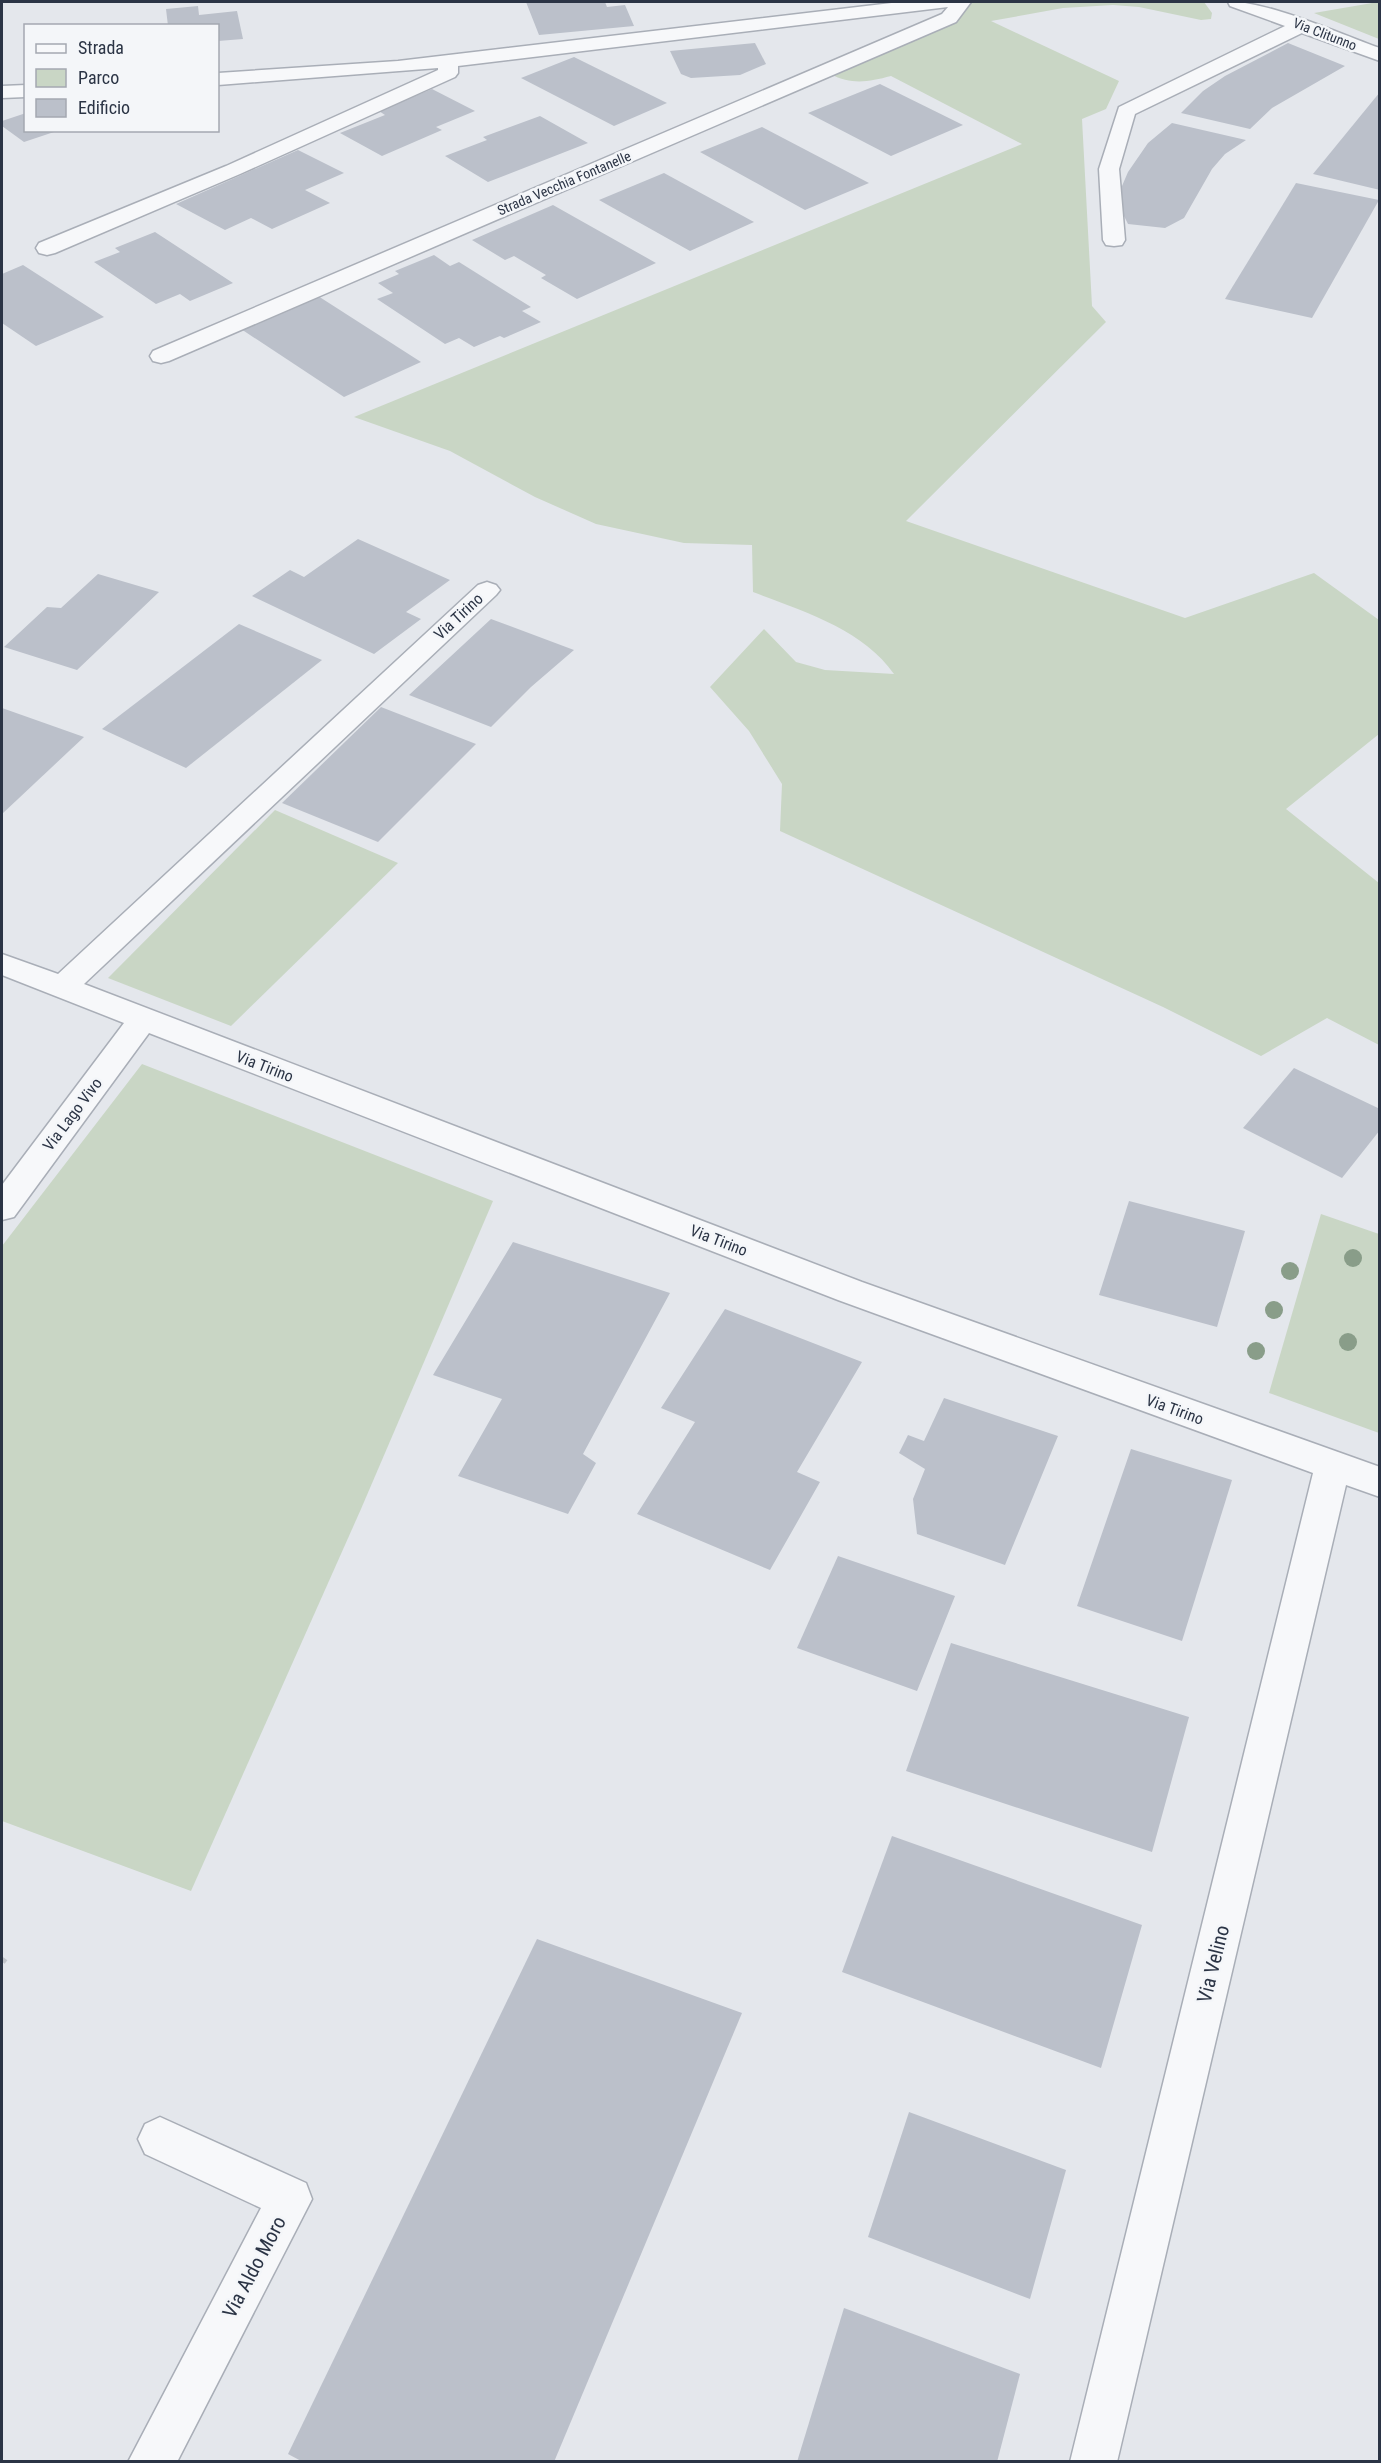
<svg xmlns="http://www.w3.org/2000/svg" width="1381" height="2463" viewBox="0 0 1381 2463" font-family="'Roboto Condensed',sans-serif">
	<style>
		.green { fill: #c9d6c5 }
		.building { fill: #bbc0ca }
		.lines { fill: none; stroke-linecap: round; stroke-linejoin: round }
		.minor-casing { stroke: #a9aeb7; stroke-width: 3 }
		.path { stroke: #c2c5cb; stroke-width: 4.5; stroke-dasharray: 6 6; stroke-linecap: butt }
		.minor { fill: #f7f8fa; fill-rule: evenodd }
		.tree { fill: #899d89 }
		.labels { text-anchor: middle; stroke-width: 5; stroke-linejoin: round; paint-order: stroke }
		.far-street-label { font-size: 14px; fill: #2b3445; stroke: #f4f6f9 }
		.street-label { font-size: 16px; fill: #2b3445; stroke: #f4f6f9 }
		.near-street-label { font-size: 20px; fill: #2b3445; stroke: #f4f6f9 }
	</style>
	<rect width="100%" height="100%" fill="#e4e7ec"/>
	<!-- green -->
	<g class="green">
		<path d="M 972,2 L 1204,2 L 1212,13 L 1211,19 L 1201,20 L 1139,7 L 1113,5 L 1063,8 L 991,21 L 1119,81 L 1106,109 L 1082,119 L 1092,306 L 1106,322 L 906,521 L 1185,618 L 1314,573 L 1379,620 L 1379,734 L 1286,809 L 1379,883 L 1379,1045 L 1327,1018 L 1261,1056 L 1163,1007 L 780,831 L 782,784 L 749,731 L 710,687 L 764,629 L 796,662 L 825,670 L 894,674 C 863,629 802,611 753,592 L 752,545 L 684,543 L 596,524 L 535,497 L 450,451 L 354,417 L 1022,144 L 891,76 C 868,82 852,85 830,74 L 952,20 Z"/>
		<path d="M 1380,2 L 1379,39 L 1314,13 L 1378,2 Z"/>
		<path d="M 275,810 L 398,863 L 231,1026 L 108,978 Z"/>
		<path d="M 142,1064 L 493,1201 L 361,1509 L 191,1891 L 2,1821 L 2,1246 Z"/>
		<path d="M 1321,1214 L 1379,1234 L 1379,1433 L 1269,1393 Z"/>
	</g>
	<!-- building -->
	<g class="building">
		<path d="M 526,2 L 605,2 L 607,7 L 625,5 L 634,26 L 539,35 Z"/>
		<path d="M 198,6 L 199,15 L 237,11 L 243,39 L 218,41 L 218,26 L 168,26 L 166,9 Z"/>
		<path d="M 755,43 L 766,64 L 740,75 L 691,78 L 681,74 L 670,51 Z"/>
		<path d="M 1288,43 L 1345,66 L 1272,108 L 1250,129 L 1181,113 L 1203,91 L 1225,76 Z"/>
		<path d="M 574,57 L 667,103 L 614,126 L 521,78 Z"/>
		<path d="M 880,84 L 963,125 L 891,156 L 808,113 Z"/>
		<path d="M 432,89 L 475,111 L 436,127 L 442,130 L 382,156 L 340,133 L 385,115 L 379,111 Z"/>
		<path d="M 1380,92 L 1380,190 L 1313,174 Z"/>
		<path d="M 26,113 L 26,130 L 57,131 L 24,142 L 2,126 L 2,121 Z"/>
		<path d="M 540,116 L 588,143 L 488,182 L 445,156 L 487,140 L 483,137 Z"/>
		<path d="M 1172,123 L 1246,140 L 1225,154 L 1212,169 L 1184,218 L 1165,228 L 1128,224 L 1116,200 L 1128,172 L 1148,143 Z"/>
		<path d="M 762,127 L 869,183 L 805,210 L 700,152 Z"/>
		<path d="M 298,150 L 344,173 L 305,190 L 330,203 L 272,229 L 251,218 L 225,230 L 176,204 Z"/>
		<path d="M 664,173 L 754,222 L 690,251 L 599,200 Z"/>
		<path d="M 1296,183 L 1379,200 L 1312,318 L 1225,299 Z"/>
		<path d="M 553,205 L 656,263 L 577,299 L 541,278 L 546,275 L 514,256 L 505,260 L 472,240 Z"/>
		<path d="M 155,232 L 233,283 L 190,301 L 180,294 L 156,304 L 94,262 L 120,252 L 115,248 Z"/>
		<path d="M 434,255 L 450,266 L 459,262 L 531,307 L 522,311 L 541,322 L 504,338 L 500,336 L 474,347 L 459,338 L 445,344 L 377,299 L 393,293 L 378,283 L 399,274 L 395,271 Z"/>
		<path d="M 23,265 L 104,317 L 36,346 L 2,323 L 2,274 Z"/>
		<path d="M 318,296 L 421,362 L 344,397 L 241,329 Z"/>
		<path d="M 358,539 L 450,580 L 406,612 L 421,619 L 374,654 L 252,596 L 290,570 L 304,577 Z"/>
		<path d="M 98,574 L 159,592 L 77,670 L 4,647 L 47,607 L 61,608 Z"/>
		<path d="M 491,619 L 574,650 L 531,687 L 491,727 L 409,695 Z"/>
		<path d="M 239,624 L 322,660 L 186,768 L 102,729 Z"/>
		<path d="M 381,707 L 476,744 L 378,842 L 282,803 Z"/>
		<path d="M 2,708 L 84,737 L 2,814 Z"/>
		<path d="M 1294,1068 L 1380,1109 L 1380,1130 L 1342,1178 L 1243,1128 Z"/>
		<path d="M 1129,1201 L 1245,1231 L 1217,1327 L 1099,1295 Z"/>
		<path d="M 513,1242 L 670,1293 L 583,1454 L 596,1463 L 568,1514 L 458,1476 L 502,1399 L 433,1375 Z"/>
		<path d="M 725,1309 L 862,1362 L 797,1472 L 820,1482 L 770,1570 L 637,1514 L 695,1422 L 661,1408 Z"/>
		<path d="M 944,1398 L 1058,1436 L 1005,1565 L 917,1534 L 913,1499 L 925,1469 L 899,1453 L 908,1435 L 924,1441 Z"/>
		<path d="M 1131,1449 L 1232,1480 L 1182,1641 L 1077,1606 Z"/>
		<path d="M 838,1556 L 955,1596 L 917,1691 L 797,1648 Z"/>
		<path d="M 951,1643 L 1189,1717 L 1152,1852 L 906,1771 Z"/>
		<path d="M 892,1836 L 1142,1925 L 1101,2068 L 842,1972 Z"/>
		<path d="M 537,1939 L 742,2013 L 554,2462 L 303,2462 L 288,2454 Z"/>
		<path d="M 909,2112 L 1066,2170 L 1030,2299 L 868,2237 Z"/>
		<path d="M 844,2308 L 1020,2374 L 997,2462 L 797,2462 Z"/>
	</g>
	<g class="lines">
		<defs>
			<g id="minor">
				<path d="M 900,2 L 971,2 L 956,22 L 169,361 L 161,363 L 153,361 L 150,356 L 153,351 L 942,14 L 948,7 L 458,66 L 458,73 L 455,77 L 240,174 L 55,253 L 47,255 L 39,253 L 36,248 L 39,243 L 226,166 L 438,70 L 438,68 L 218,85 L 218,73 L 398,61 Z"/>
				<path d="M 1228,2 C 1266,0 1340,34 1380,48 L 1380,61 L 1302,33 L 1135,114 L 1119,169 L 1125,240 L 1122,245 L 1114,246 L 1106,245 L 1103,240 L 1099,169 L 1119,107 L 1285,26 L 1230,6 Z"/>
				<path d="M 26,85 L 26,97 L 2,98 L 2,86 Z"/>
				<path d="M 487,582 L 496,585 L 500,590 L 496,595 L 84,984 L 862,1282 L 1380,1467 L 1380,1497 L 1346,1485 L 1117,2462 L 1070,2462 L 1313,1473 L 838,1300 L 149,1033 L 14,1217 L 2,1220 L 2,1185 L 124,1023 L 2,975 L 2,954 L 58,974 L 478,585 Z"/>
				<path d="M 160,2117 L 306,2183 L 312,2199 L 177,2462 L 128,2462 L 261,2208 L 145,2154 L 138,2139 L 145,2124 Z"/>
			</g>
		</defs>
		<!-- minor casing -->
		<use href="#minor" class="minor-casing"/>
		<!-- path -->
		<path class="path" d="M 2,1959 L 6,1962"/>
		<!-- minor -->
		<use href="#minor" class="minor"/>
	</g>
	<!-- trees -->
	<g class="tree">
		<circle cx="1353" cy="1258" r="9"/>
		<circle cx="1290" cy="1271" r="9"/>
		<circle cx="1274" cy="1310" r="9"/>
		<circle cx="1348" cy="1342" r="9"/>
		<circle cx="1256" cy="1351" r="9"/>
	</g>
	<g class="labels">
		<!-- far-street labels -->
		<g class="far-street-label">
			<text transform="translate(1325 34) rotate(21)" y="5">Via Clitunno</text>
			<text transform="translate(564 183) rotate(-23)" y="5">Strada Vecchia Fontanelle</text>
		</g>
		<!-- street labels -->
		<g class="street-label">
			<text transform="translate(458 616) rotate(-43)" y="6">Via Tirino</text>
			<text transform="translate(265 1066) rotate(21)" y="6">Via Tirino</text>
			<text transform="translate(72 1114) rotate(-53)" y="6">Via Lago Vivo</text>
			<text transform="translate(719 1240) rotate(21)" y="6">Via Tirino</text>
			<text transform="translate(1175 1409) rotate(20)" y="6">Via Tirino</text>
		</g>
		<!-- near-street labels -->
		<g class="near-street-label">
			<text transform="translate(1213 1964) rotate(-76)" y="7">Via Velino</text>
			<text transform="translate(254 2267) rotate(-62)" y="7">Via Aldo Moro</text>
		</g>
	</g>
	<!-- border -->
	<rect width="1381" height="2463" fill="none" stroke="#2b3445" stroke-width="6"/>
	<!-- legend -->
	<rect x="24" y="24" width="195" height="108" fill="#f4f6f9" stroke="#a4a8b1" stroke-width="1.5"/>
	<rect x="36" y="44" width="30" height="9" fill="#f7f8fa" stroke="#a4a8b1" stroke-width="1.5"/>
	<text x="78" y="54" font-size="18" fill="#2b3445">Strada</text>
	<rect x="36" y="69" width="30" height="18" fill="#c9d6c5" stroke="#a4a8b1" stroke-width="1.5"/>
	<text x="78" y="84" font-size="18" fill="#2b3445">Parco</text>
	<rect x="36" y="99" width="30" height="18" fill="#bbc0ca" stroke="#a4a8b1" stroke-width="1.5"/>
	<text x="78" y="114" font-size="18" fill="#2b3445">Edificio</text>
</svg>
